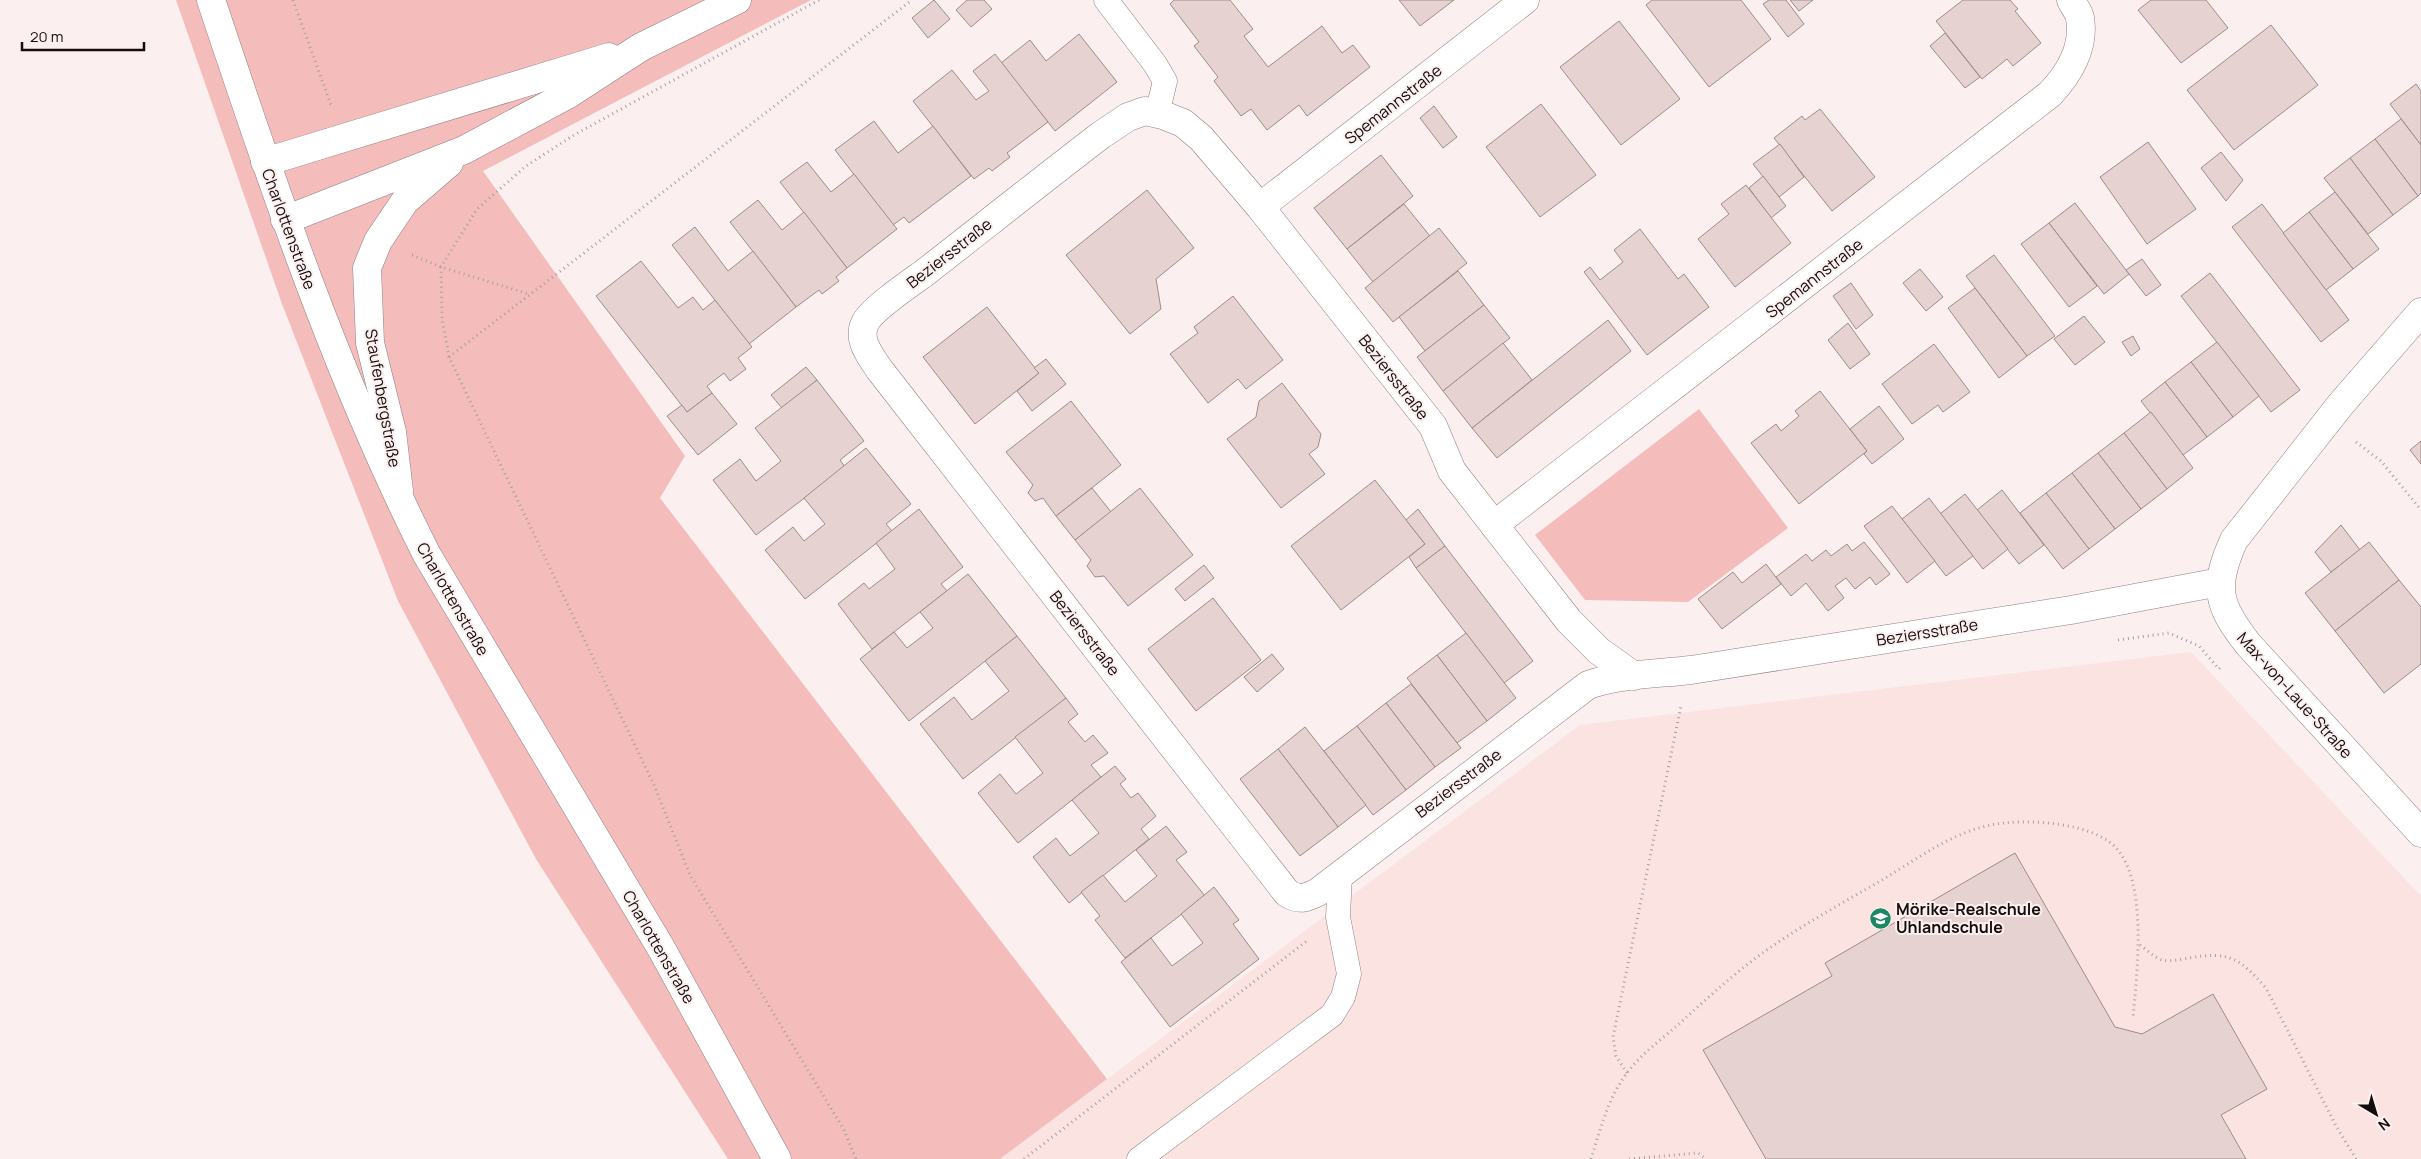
<svg xmlns="http://www.w3.org/2000/svg" width="2421" height="1159" viewBox="0 0 2421 1159" font-family="Manrope,sans-serif">
	<style>
		.built { fill: #fbe3e2 }
		.green { fill: #f4bdbc }
		.building { fill: #e7d2d2; stroke: #9e8b8a }
		.lines { fill: none; stroke-linecap: round; stroke-linejoin: round }
		.service-casing { stroke: #927f7f; stroke-width: 25 }
		.minor-casing { stroke: #927f7f; stroke-width: 29 }
		.tertiary-casing { stroke: #927f7f; stroke-width: 29 }
		.secondary-casing { stroke: #927f7f; stroke-width: 29 }
		.path { stroke: #aa9f9f; stroke-width: 3; stroke-dasharray: 1 4; stroke-linecap: butt }
		.service { stroke: #fff; stroke-width: 24 }
		.minor { stroke: #fff; stroke-width: 28 }
		.tertiary { stroke: #fff; stroke-width: 28 }
		.secondary { stroke: #fff; stroke-width: 28 }
		.labels { text-anchor: middle; stroke-width: 4; stroke-linejoin: round; paint-order: stroke }
		.street-label { font-size: 16px; fill: #140d0d; stroke: #fcefef }
		.poi-label { font-size: 16px; font-weight: bold; fill: #140d0d; stroke: #fcefef; text-anchor: start }
	</style>
	<rect width="100%" height="100%" fill="#fcefef"/>
	<!-- built -->
	<path class="built" d="M 2191,652 L 2421,896 L 2421,1159 L 1000,1159 L 1580,725 Z"/>
	<!-- green -->
	<g class="green">
		<path d="M 176,0 L 811,0 L 483,171 L 685,456 L 660,498 L 1107,1079 L 1000,1159 L 728,1159 L 536,859 L 398,601 L 282,304 Z"/>
		<path d="M 1699,409 L 1788,528 L 1688,602 L 1585,600 L 1535,535 Z"/>
	</g>
	<!-- building -->
	<g class="building">
		<path d="M 934,0 L 950,19 L 928,38 L 912,18 Z"/>
		<path d="M 967,0 L 984,0 L 992,9 L 971,27 L 956,10 Z"/>
		<path d="M 1174,0 L 1230,0 L 1253,29 L 1244,36 L 1268,67 L 1322,26 L 1342,53 L 1353,45 L 1370,67 L 1307,116 L 1299,105 L 1267,130 L 1251,109 L 1241,116 L 1214,81 L 1218,77 L 1194,46 L 1199,42 L 1170,4 Z"/>
		<path d="M 1399,0 L 1454,0 L 1420,26 Z"/>
		<path d="M 1652,0 L 1741,0 L 1771,39 L 1709,87 L 1646,5 Z"/>
		<path d="M 1769,0 L 1786,0 L 1804,24 L 1788,37 L 1763,4 Z"/>
		<path d="M 1790,0 L 1813,0 L 1799,11 Z"/>
		<path d="M 1963,0 L 2010,0 L 2018,9 L 2015,11 L 2041,43 L 2013,66 L 2007,59 L 1982,79 L 1936,21 Z"/>
		<path d="M 2151,0 L 2206,0 L 2228,28 L 2181,63 L 2138,10 Z"/>
		<path d="M 1619,21 L 1680,99 L 1621,145 L 1560,67 Z"/>
		<path d="M 2271,25 L 2318,85 L 2234,150 L 2187,90 Z"/>
		<path d="M 1945,33 L 1980,77 L 1965,88 L 1930,46 Z"/>
		<path d="M 1079,34 L 1117,82 L 1055,131 L 1001,63 L 1030,40 L 1046,61 Z"/>
		<path d="M 995,54 L 1048,122 L 1007,153 L 1010,157 L 992,171 L 989,168 L 974,179 L 913,101 L 952,70 L 976,100 L 989,91 L 973,71 Z"/>
		<path d="M 2416,84 L 2421,91 L 2421,145 L 2390,104 Z"/>
		<path d="M 1541,104 L 1596,175 L 1540,217 L 1486,147 Z"/>
		<path d="M 1434,106 L 1457,137 L 1443,148 L 1420,118 Z"/>
		<path d="M 1820,109 L 1875,177 L 1832,211 L 1774,138 L 1802,116 L 1805,120 Z"/>
		<path d="M 2401,119 L 2421,145 L 2421,193 L 2418,196 L 2375,139 Z"/>
		<path d="M 874,121 L 898,153 L 933,126 L 971,176 L 909,223 L 904,217 L 893,225 L 835,150 Z"/>
		<path d="M 2375,139 L 2418,196 L 2393,215 L 2350,158 Z"/>
		<path d="M 2148,142 L 2196,209 L 2147,244 L 2100,177 Z"/>
		<path d="M 1780,144 L 1804,177 L 1779,197 L 1753,164 Z"/>
		<path d="M 2221,152 L 2243,180 L 2226,201 L 2201,168 Z"/>
		<path d="M 1381,155 L 1413,196 L 1347,249 L 1314,208 Z"/>
		<path d="M 2350,158 L 2393,215 L 2368,234 L 2324,178 Z"/>
		<path d="M 807,162 L 831,192 L 854,174 L 897,229 L 847,268 L 780,182 Z"/>
		<path d="M 1763,176 L 1786,206 L 1771,218 L 1749,188 Z"/>
		<path d="M 1746,185 L 1791,243 L 1735,287 L 1698,239 L 1729,214 L 1721,204 Z"/>
		<path d="M 1147,190 L 1194,248 L 1156,279 L 1161,309 L 1130,334 L 1066,255 Z"/>
		<path d="M 2335,192 L 2379,249 L 2353,269 L 2309,212 Z"/>
		<path d="M 758,200 L 782,230 L 804,212 L 847,268 L 836,277 L 839,281 L 822,294 L 819,290 L 796,307 L 730,222 Z"/>
		<path d="M 2075,203 L 2129,274 L 2104,294 L 2049,223 Z"/>
		<path d="M 1404,204 L 1430,236 L 1373,282 L 1347,249 Z"/>
		<path d="M 2262,204 L 2349,320 L 2321,342 L 2232,227 Z"/>
		<path d="M 2309,212 L 2353,269 L 2326,290 L 2283,233 Z"/>
		<path d="M 2049,223 L 2097,286 L 2069,307 L 2021,244 Z"/>
		<path d="M 695,227 L 728,271 L 753,251 L 796,307 L 749,344 L 672,245 Z"/>
		<path d="M 1439,228 L 1467,263 L 1393,322 L 1365,288 Z"/>
		<path d="M 1640,229 L 1678,279 L 1684,274 L 1709,307 L 1647,355 L 1584,272 L 1590,267 L 1600,280 L 1623,262 L 1614,250 Z"/>
		<path d="M 1994,255 L 2055,336 L 2027,356 L 1966,276 Z"/>
		<path d="M 2142,259 L 2161,285 L 2146,296 L 2126,270 Z"/>
		<path d="M 641,261 L 678,308 L 693,297 L 703,310 L 715,300 L 752,347 L 738,358 L 746,369 L 730,381 L 724,373 L 707,386 L 712,393 L 687,412 L 596,296 Z"/>
		<path d="M 1920,269 L 1943,297 L 1926,311 L 1903,283 Z"/>
		<path d="M 1458,271 L 1484,305 L 1425,351 L 1399,317 Z"/>
		<path d="M 2210,273 L 2300,390 L 2271,412 L 2181,296 Z"/>
		<path d="M 1851,283 L 1873,315 L 1856,329 L 1833,296 Z"/>
		<path d="M 1975,288 L 2027,356 L 1999,378 L 1948,308 Z"/>
		<path d="M 1233,296 L 1283,360 L 1246,389 L 1238,379 L 1208,403 L 1170,354 L 1198,333 L 1194,327 Z"/>
		<path d="M 1484,305 L 1510,338 L 1443,391 L 1417,357 Z"/>
		<path d="M 987,307 L 1039,373 L 975,424 L 923,357 Z"/>
		<path d="M 2084,316 L 2105,342 L 2075,365 L 2054,339 Z"/>
		<path d="M 1608,320 L 1631,351 L 1497,458 L 1472,428 Z"/>
		<path d="M 1848,323 L 1870,354 L 1850,369 L 1828,340 Z"/>
		<path d="M 2133,336 L 2140,349 L 2131,356 L 2122,342 Z"/>
		<path d="M 2217,342 L 2259,396 L 2233,417 L 2191,362 Z"/>
		<path d="M 1503,343 L 1532,380 L 1472,428 L 1443,391 Z"/>
		<path d="M 1934,344 L 1970,392 L 1943,412 L 1938,405 L 1912,424 L 1882,384 Z"/>
		<path d="M 1046,359 L 1066,384 L 1032,411 L 1017,391 L 1039,373 L 1034,368 Z"/>
		<path d="M 2191,362 L 2233,417 L 2207,437 L 2165,382 Z"/>
		<path d="M 806,367 L 817,380 L 782,408 L 771,395 Z"/>
		<path d="M 817,380 L 864,441 L 840,460 L 845,467 L 756,535 L 713,480 L 740,459 L 756,481 L 781,461 L 755,428 Z"/>
		<path d="M 2165,382 L 2207,437 L 2183,455 L 2141,401 Z"/>
		<path d="M 1282,383 L 1321,434 L 1318,447 L 1309,454 L 1325,474 L 1281,508 L 1227,439 L 1256,417 L 1259,401 Z"/>
		<path d="M 1820,391 L 1867,451 L 1799,504 L 1751,443 L 1776,424 L 1781,431 L 1799,416 L 1795,411 Z"/>
		<path d="M 712,393 L 737,424 L 698,455 L 667,416 L 682,405 L 687,412 Z"/>
		<path d="M 1071,401 L 1121,465 L 1056,516 L 1043,498 L 1035,501 L 1028,493 L 1033,485 L 1006,452 Z"/>
		<path d="M 1879,406 L 1904,439 L 1872,464 L 1864,454 L 1867,451 L 1850,429 Z"/>
		<path d="M 2151,412 L 2193,468 L 2167,489 L 2124,433 Z"/>
		<path d="M 2124,433 L 2167,489 L 2141,509 L 2098,453 Z"/>
		<path d="M 2421,441 L 2421,464 L 2410,450 Z"/>
		<path d="M 866,448 L 911,504 L 886,524 L 892,531 L 805,599 L 765,550 L 793,527 L 804,541 L 825,524 L 804,498 Z"/>
		<path d="M 2098,453 L 2141,509 L 2115,529 L 2072,473 Z"/>
		<path d="M 2072,473 L 2115,529 L 2089,549 L 2046,493 Z"/>
		<path d="M 1375,480 L 1425,544 L 1341,610 L 1291,546 Z"/>
		<path d="M 1092,488 L 1111,512 L 1075,540 L 1056,516 Z"/>
		<path d="M 1140,488 L 1193,555 L 1128,606 L 1104,576 L 1095,577 L 1087,566 L 1091,560 L 1075,540 Z"/>
		<path d="M 2002,490 L 2044,545 L 2019,564 L 1977,510 Z"/>
		<path d="M 2046,493 L 2089,549 L 2063,569 L 2020,513 Z"/>
		<path d="M 1965,494 L 2008,549 L 1983,569 L 1940,514 Z"/>
		<path d="M 1929,498 L 1973,556 L 1946,576 L 1902,519 Z"/>
		<path d="M 1892,506 L 1935,561 L 1907,583 L 1864,526 Z"/>
		<path d="M 919,509 L 963,567 L 941,584 L 947,591 L 872,649 L 838,604 L 864,583 L 869,589 L 895,569 L 876,543 Z"/>
		<path d="M 1418,509 L 1445,546 L 1416,568 L 1409,557 L 1425,544 L 1406,520 Z"/>
		<path d="M 2341,525 L 2360,550 L 2331,572 L 2315,552 Z"/>
		<path d="M 1864,542 L 1890,574 L 1876,585 L 1870,577 L 1855,589 L 1846,578 L 1835,586 L 1844,598 L 1828,611 L 1806,583 L 1791,596 L 1776,577 L 1806,554 L 1812,561 L 1826,550 L 1831,556 L 1847,544 L 1852,551 Z"/>
		<path d="M 2369,542 L 2399,580 L 2335,631 L 2305,593 Z"/>
		<path d="M 1445,546 L 1533,661 L 1504,683 L 1416,568 Z"/>
		<path d="M 1766,564 L 1781,584 L 1722,629 L 1698,599 L 1733,572 L 1742,583 Z"/>
		<path d="M 1204,565 L 1214,578 L 1185,601 L 1175,589 Z"/>
		<path d="M 968,574 L 1017,636 L 909,721 L 860,659 L 894,632 L 907,648 L 933,628 L 920,612 Z"/>
		<path d="M 2399,580 L 2421,607 L 2421,664 L 2384,693 L 2335,631 Z"/>
		<path d="M 1213,598 L 1261,660 L 1196,711 L 1148,649 Z"/>
		<path d="M 1466,633 L 1516,698 L 1487,721 L 1437,655 Z"/>
		<path d="M 1017,636 L 1066,698 L 963,779 L 920,724 L 954,697 L 972,720 L 1009,691 L 985,661 Z"/>
		<path d="M 1272,654 L 1284,669 L 1257,692 L 1244,677 Z"/>
		<path d="M 1437,655 L 1487,721 L 1457,743 L 1407,678 Z"/>
		<path d="M 1411,684 L 1461,748 L 1435,767 L 1386,703 Z"/>
		<path d="M 1066,698 L 1078,714 L 1068,722 L 1085,742 L 1093,735 L 1108,753 L 1091,765 L 1101,777 L 1018,843 L 978,793 L 1000,774 L 1016,794 L 1043,773 L 1015,737 Z"/>
		<path d="M 1386,703 L 1435,767 L 1406,790 L 1357,726 Z"/>
		<path d="M 1357,726 L 1406,790 L 1373,815 L 1324,751 Z"/>
		<path d="M 1305,727 L 1366,805 L 1338,827 L 1278,749 Z"/>
		<path d="M 1278,749 L 1338,827 L 1300,856 L 1240,779 Z"/>
		<path d="M 1115,766 L 1126,779 L 1120,784 L 1131,798 L 1138,793 L 1156,816 L 1141,829 L 1149,839 L 1069,903 L 1033,857 L 1056,838 L 1070,856 L 1099,833 L 1072,800 Z"/>
		<path d="M 1166,826 L 1187,852 L 1176,860 L 1205,896 L 1125,958 L 1095,920 L 1100,916 L 1081,892 L 1103,875 L 1125,902 L 1157,876 L 1136,850 Z"/>
		<path d="M 2015,853 L 2115,1027 L 2142,1034 L 2213,994 L 2267,1089 L 2221,1115 L 2246,1159 L 1766,1159 L 1703,1050 L 1832,976 L 1825,963 Z"/>
		<path d="M 1214,887 L 1239,920 L 1233,924 L 1259,959 L 1170,1027 L 1121,962 L 1151,938 L 1172,966 L 1203,943 L 1181,914 Z"/>
	</g>
	<g class="lines">
		<defs>
			<g id="service">
				<path d="M 1106,0 L 1155,64 L 1165,81 L 1157,114"/>
				<path d="M 1139,1159 L 1332,1015 L 1343,997 L 1349,974 L 1338,917 L 1340,874"/>
			</g>
			<g id="minor">
				<path d="M 1260,207 L 1525,0"/>
				<path d="M 2421,312 L 2341,404 L 2234,540 C 2213,586 2217,605 2248,644 L 2421,833"/>
				<path d="M 1494,525 L 2050,94 C 2069,74 2085,47 2080,18 C 2079,12 2073,5 2071,0"/>
				<path d="M 1634,676 L 1599,651 L 1569,621 L 1452,471 L 1433,426 L 1260,207 L 1201,138 L 1183,123 L 1163,115 L 1145,111 L 1128,117 L 1101,135 C 1041,181 982,228 923,274 C 909,284 871,310 865,323 C 857,340 870,355 879,369 L 1287,893 C 1299,901 1306,898 1318,892 L 1588,685 C 1620,674 1657,674 1691,670 L 2071,610 L 2220,582"/>
			</g>
			<g id="tertiary">
				<path d="M 265,162 L 609,57"/>
				<path d="M 285,220 L 464,150 L 567,95 L 641,47 L 737,0"/>
				<path d="M 399,491 L 392,432 L 370,343 L 367,268 L 378,241 L 405,201 L 449,163"/>
			</g>
			<path id="secondary" d="M 211,0 C 274,189 337,377 427,555 L 661,948 L 777,1159"/>
		</defs>
		<!-- service casing -->
		<use href="#service" class="service-casing"/>
		<!-- minor casing -->
		<use href="#minor" class="minor-casing"/>
		<!-- tertiary casing -->
		<use href="#tertiary" class="tertiary-casing"/>
		<!-- secondary casing -->
		<use href="#secondary" class="secondary-casing"/>
		<!-- path -->
		<g class="path">
			<path d="M 293,0 L 331,105"/>
			<path d="M 819,0 L 574,135 L 526,166 L 477,209 L 441,267 L 442,318 L 449,357 L 654,785 L 690,875 L 844,1130 L 856,1159"/>
			<path d="M 412,255 L 441,267 L 529,294"/>
			<path d="M 449,357 L 912,0"/>
			<path d="M 2356,442 L 2381,461 L 2421,510"/>
			<path d="M 2118,640 L 2169,633 L 2199,646 L 2219,669 L 2222,666"/>
			<path d="M 2140,945 C 2146,949 2155,958 2162,960 C 2170,962 2182,959 2189,958 C 2230,951 2239,958 2266,988 L 2336,1126 L 2356,1159"/>
			<path d="M 1627,1073 L 1616,1056 L 1613,1037 L 1681,706"/>
			<path d="M 1024,1159 L 1308,940"/>
			<path d="M 1591,1159 C 1600,1130 1608,1098 1627,1073 C 1640,1055 1662,1039 1679,1024 C 1703,1002 1727,980 1753,960 C 1793,930 1839,905 1882,880 C 1917,859 1951,833 1991,825 C 2024,818 2093,822 2116,848 C 2148,882 2137,974 2133,1017"/>
			<path d="M 1629,1159 L 1698,1153 L 1706,1159"/>
		</g>
		<!-- service -->
		<use href="#service" class="service"/>
		<!-- minor -->
		<use href="#minor" class="minor"/>
		<!-- tertiary -->
		<use href="#tertiary" class="tertiary"/>
		<!-- secondary -->
		<use href="#secondary" class="secondary"/>
	</g>
	<!-- icons -->
	<defs>
		<symbol id="school-disc" viewBox="-11 -11 22 22"><circle r="9.5" fill="#1b8764" stroke="#fcefef"/><path d="M0-5L7-2L0 1L-7-2ZM-4 1L0 2.5L4 1V4Q0 6-4 4Z" fill="#fff"/></symbol>
	</defs>
	<g fill-rule="evenodd">
		<use href="#school-disc" x="1868" y="906" width="25" height="25"/>
	</g>
	<g class="labels">
		<!-- street labels -->
		<g class="street-label">
			<text transform="translate(1393 104) rotate(-38)" y="6">Spemannstraße</text>
			<text transform="translate(289 229) rotate(70)" y="6">Charlottenstraße</text>
			<text transform="translate(949 253) rotate(-38)" y="6">Beziersstraße</text>
			<text transform="translate(1814 278) rotate(-38)" y="6">Spemannstraße</text>
			<text transform="translate(1394 377) rotate(52)" y="6">Beziersstraße</text>
			<text transform="translate(383 398) rotate(80)" y="6">Staufenbergstraße</text>
			<text transform="translate(453 599) rotate(60)" y="6">Charlottenstraße</text>
			<text transform="translate(1927 632) rotate(-9)" y="6">Beziersstraße</text>
			<text transform="translate(1085 633) rotate(52)" y="6">Beziersstraße</text>
			<text transform="translate(2295 695) rotate(48)" y="6">Max-von-Laue-Straße</text>
			<text transform="translate(1458 783) rotate(-37)" y="6">Beziersstraße</text>
			<text transform="translate(659 947) rotate(60)" y="6">Charlottenstraße</text>
		</g>
		<!-- poi labels -->
		<g class="poi-label">
			<text x="1896" y="915">Mörike-Realschule<tspan x="1896" dy="18">Uhlandschule</tspan></text>
		</g>
	</g>
	<!-- north arrow -->
	<g transform="translate(2376 1114) rotate(142)" stroke="#fcefef" stroke-width="4" paint-order="stroke">
	<path d="M0-4L9 19L0 12L-9 19Z" fill="#140d0d"/>
	<text y="-8" font-size="14" font-weight="bold" text-anchor="middle" fill="#140d0d">N</text>
	</g>
	<!-- scale -->
	<path d="M22 42v8h122v-8" fill="none" stroke="#140d0d" stroke-width="2.5"/>
	<text x="30" y="42" font-size="15" fill="#140d0d" stroke="#fcefef" stroke-width="4" paint-order="stroke">20 m</text>
</svg>
